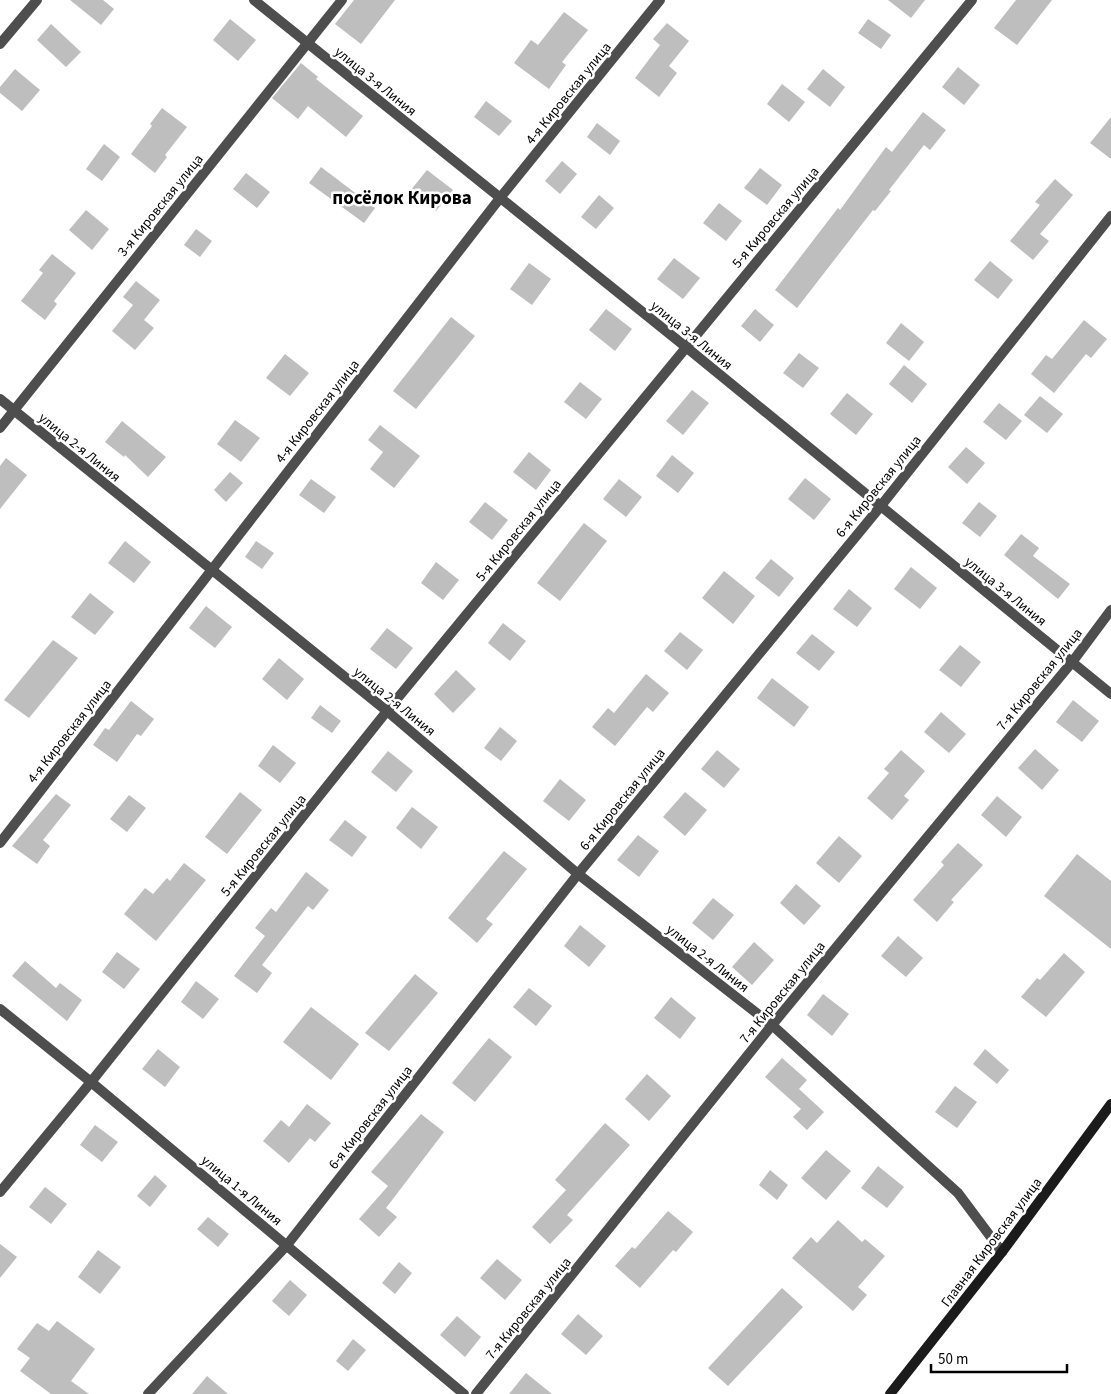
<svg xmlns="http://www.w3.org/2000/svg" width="1111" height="1394" viewBox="0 0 1111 1394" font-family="'Source Sans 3',sans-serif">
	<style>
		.building { fill: #bebebe }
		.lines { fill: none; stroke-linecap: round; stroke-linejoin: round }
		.minor { stroke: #4e4e4e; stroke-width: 10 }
		.secondary { stroke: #1b1b1b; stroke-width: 10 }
		.labels { text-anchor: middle; stroke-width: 5; stroke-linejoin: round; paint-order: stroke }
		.street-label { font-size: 14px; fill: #000; stroke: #fff }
		.district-label { font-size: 19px; font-weight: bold; fill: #000; stroke: #fff }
	</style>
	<rect width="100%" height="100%" fill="#fff"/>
	<!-- building -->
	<g class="building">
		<path d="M 70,0 L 103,0 L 114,9 L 101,25 Z"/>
		<path d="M 354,0 L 395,0 L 361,44 L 335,24 Z"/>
		<path d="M 888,0 L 925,0 L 911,18 Z"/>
		<path d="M 1016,0 L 1052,0 L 1017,45 L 994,28 Z"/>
		<path d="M 564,12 L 588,30 L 562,62 L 566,65 L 549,89 L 514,63 L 531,40 L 538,45 Z"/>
		<path d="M 230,19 L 256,40 L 238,61 L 213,40 Z"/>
		<path d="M 868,19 L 891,35 L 881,49 L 858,33 Z"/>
		<path d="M 667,23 L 689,41 L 669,66 L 677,73 L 659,97 L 635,78 L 660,45 L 653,39 Z"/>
		<path d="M 51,24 L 81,52 L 66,67 L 37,40 Z"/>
		<path d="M 301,63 L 318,77 L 316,79 L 363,116 L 346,137 L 308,106 L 298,119 L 272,98 Z"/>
		<path d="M 958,67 L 980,85 L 964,105 L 942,87 Z"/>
		<path d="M 15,69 L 40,90 L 22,111 L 0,93 L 0,87 Z"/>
		<path d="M 823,69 L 845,87 L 830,107 L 807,89 Z"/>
		<path d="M 782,84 L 805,102 L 789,122 L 767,104 Z"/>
		<path d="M 486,101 L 512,121 L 499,136 L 474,117 Z"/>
		<path d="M 162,108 L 187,127 L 165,155 L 167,157 L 155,173 L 131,154 L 152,126 L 150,124 Z"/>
		<path d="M 923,112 L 946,130 L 930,150 L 924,145 L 889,190 L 891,191 L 875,211 L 873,210 L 797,308 L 775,290 L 838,208 L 840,210 L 886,147 L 892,152 Z"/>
		<path d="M 1111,117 L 1111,159 L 1090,143 Z"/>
		<path d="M 597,123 L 620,141 L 610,155 L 587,137 Z"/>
		<path d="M 104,144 L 120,157 L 102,181 L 86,169 Z"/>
		<path d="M 562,161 L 577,174 L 560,194 L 545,181 Z"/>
		<path d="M 321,167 L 375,208 L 364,223 L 309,183 Z"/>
		<path d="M 760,168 L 782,185 L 767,205 L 744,188 Z"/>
		<path d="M 427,170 L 453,190 L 436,211 L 410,191 Z"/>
		<path d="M 246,173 L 270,192 L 257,208 L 233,189 Z"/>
		<path d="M 1055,179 L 1073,195 L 1040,234 L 1049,241 L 1033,260 L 1010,241 L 1040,205 L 1035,202 Z"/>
		<path d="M 599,195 L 614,208 L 596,229 L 581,217 Z"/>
		<path d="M 719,203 L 742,221 L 726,241 L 703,223 Z"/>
		<path d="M 86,210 L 109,229 L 92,250 L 69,230 Z"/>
		<path d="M 196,229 L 212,241 L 200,257 L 184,245 Z"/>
		<path d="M 52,254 L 76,273 L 54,301 L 57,304 L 45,320 L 21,301 L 43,273 L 39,270 Z"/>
		<path d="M 674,258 L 700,278 L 683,299 L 657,279 Z"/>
		<path d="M 990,261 L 1013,280 L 998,299 L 974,280 Z"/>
		<path d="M 529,263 L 551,279 L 532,305 L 510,289 Z"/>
		<path d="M 136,281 L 160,300 L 144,320 L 154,328 L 135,350 L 112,331 L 133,305 L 123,297 Z"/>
		<path d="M 606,309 L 632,329 L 615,351 L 589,330 Z"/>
		<path d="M 755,309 L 774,325 L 760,342 L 741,326 Z"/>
		<path d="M 451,317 L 475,336 L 416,409 L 393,391 Z"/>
		<path d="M 1084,320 L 1107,339 L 1091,358 L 1086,354 L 1054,393 L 1031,374 L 1046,355 L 1052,359 Z"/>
		<path d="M 901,323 L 924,342 L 909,361 L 886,343 Z"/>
		<path d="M 799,353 L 819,368 L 803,388 L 783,373 Z"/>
		<path d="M 285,354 L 309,373 L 290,396 L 266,378 Z"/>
		<path d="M 904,365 L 927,384 L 912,403 L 889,384 Z"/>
		<path d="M 580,382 L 602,399 L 586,419 L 564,402 Z"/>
		<path d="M 692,390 L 709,403 L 683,435 L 666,421 Z"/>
		<path d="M 847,393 L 873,414 L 856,435 L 830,414 Z"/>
		<path d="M 1040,396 L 1063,414 L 1047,433 L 1024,415 Z"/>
		<path d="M 999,403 L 1022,421 L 1006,440 L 983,422 Z"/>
		<path d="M 235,420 L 260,438 L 241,462 L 217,444 Z"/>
		<path d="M 122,421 L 166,457 L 148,477 L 125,455 L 124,457 L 105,442 Z"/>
		<path d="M 380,425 L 420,456 L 394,488 L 370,469 L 383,452 L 368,440 Z"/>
		<path d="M 966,447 L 985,463 L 967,484 L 948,467 Z"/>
		<path d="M 529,452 L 551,470 L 536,490 L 513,472 Z"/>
		<path d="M 672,455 L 694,473 L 678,493 L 656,476 Z"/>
		<path d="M 6,458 L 27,475 L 0,509 L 0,466 Z"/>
		<path d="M 230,472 L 243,483 L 226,502 L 214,490 Z"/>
		<path d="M 805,478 L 831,499 L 814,520 L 788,499 Z"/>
		<path d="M 311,479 L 336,497 L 324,513 L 299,495 Z"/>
		<path d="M 619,479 L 642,497 L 626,517 L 603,499 Z"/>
		<path d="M 485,502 L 508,520 L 492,540 L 469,522 Z"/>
		<path d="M 979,502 L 997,516 L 980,537 L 962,523 Z"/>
		<path d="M 584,523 L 607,541 L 560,601 L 537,583 Z"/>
		<path d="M 1021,534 L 1039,548 L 1033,556 L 1070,584 L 1058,599 L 1004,555 Z"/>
		<path d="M 125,541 L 151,562 L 134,583 L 108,563 Z"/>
		<path d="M 256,541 L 274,553 L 262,569 L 245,557 Z"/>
		<path d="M 771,559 L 794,578 L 779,597 L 755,578 Z"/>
		<path d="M 436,562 L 459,580 L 443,600 L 421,583 Z"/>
		<path d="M 911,567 L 937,588 L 920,609 L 894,589 Z"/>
		<path d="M 724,571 L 755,596 L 733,624 L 702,598 Z"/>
		<path d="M 849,589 L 872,608 L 857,627 L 833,609 Z"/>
		<path d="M 90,593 L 114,612 L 95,635 L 71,617 Z"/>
		<path d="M 206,606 L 232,627 L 215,648 L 189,628 Z"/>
		<path d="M 503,623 L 526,641 L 510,661 L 488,643 Z"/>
		<path d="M 387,628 L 413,648 L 396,669 L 370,649 Z"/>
		<path d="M 680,632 L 703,650 L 687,670 L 664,651 Z"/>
		<path d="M 812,634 L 835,652 L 819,671 L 796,653 Z"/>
		<path d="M 53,640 L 78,658 L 29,718 L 4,700 Z"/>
		<path d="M 960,645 L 981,662 L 961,687 L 939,670 Z"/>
		<path d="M 279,658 L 304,679 L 287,700 L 262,679 Z"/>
		<path d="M 456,670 L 476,689 L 453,713 L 434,694 Z"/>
		<path d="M 646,674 L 669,693 L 653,712 L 647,707 L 615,746 L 592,727 L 608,708 L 614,713 Z"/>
		<path d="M 772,678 L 809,707 L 794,727 L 757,698 Z"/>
		<path d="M 1073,700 L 1099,721 L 1082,742 L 1056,722 Z"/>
		<path d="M 131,701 L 154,719 L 141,736 L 137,734 L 117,762 L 93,745 L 105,728 L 109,730 Z"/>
		<path d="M 320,705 L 341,721 L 332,733 L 311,718 Z"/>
		<path d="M 941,712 L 966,734 L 949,753 L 924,732 Z"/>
		<path d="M 500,727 L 517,741 L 501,761 L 484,748 Z"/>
		<path d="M 273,745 L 296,763 L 280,783 L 258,766 Z"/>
		<path d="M 1035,749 L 1059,770 L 1042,790 L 1018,768 Z"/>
		<path d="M 717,750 L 740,769 L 724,788 L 701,769 Z"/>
		<path d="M 901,750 L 925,771 L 904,796 L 909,800 L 892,820 L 867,798 L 889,773 L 884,769 Z"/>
		<path d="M 388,751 L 413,771 L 396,792 L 371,772 Z"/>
		<path d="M 560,779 L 586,800 L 569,821 L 543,801 Z"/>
		<path d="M 240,792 L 262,810 L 227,854 L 205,837 Z"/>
		<path d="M 685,792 L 707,810 L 685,836 L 663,817 Z"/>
		<path d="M 56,794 L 71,805 L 43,840 L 50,846 L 37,864 L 12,846 Z"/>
		<path d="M 129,795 L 146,808 L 127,832 L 110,819 Z"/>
		<path d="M 997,796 L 1022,817 L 1006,837 L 981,815 Z"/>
		<path d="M 412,807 L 438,827 L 421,849 L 396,828 Z"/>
		<path d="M 345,820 L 367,837 L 352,857 L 329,840 Z"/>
		<path d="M 638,835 L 659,851 L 639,877 L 617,860 Z"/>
		<path d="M 839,836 L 862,856 L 839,883 L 816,863 Z"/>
		<path d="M 958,843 L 983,865 L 951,900 L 954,902 L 937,922 L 913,900 L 944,865 L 941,862 Z"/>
		<path d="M 504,851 L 527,869 L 486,919 L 493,924 L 477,943 L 448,918 Z"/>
		<path d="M 1077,854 L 1111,881 L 1111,949 L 1044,896 Z"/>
		<path d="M 184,863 L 206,880 L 156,941 L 124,914 L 145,888 L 153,894 L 167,878 L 170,881 Z"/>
		<path d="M 306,872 L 329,890 L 313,910 L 308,906 L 262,965 L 272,973 L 257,993 L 234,976 L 265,936 L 255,928 L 271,908 L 276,912 Z"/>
		<path d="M 796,884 L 821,906 L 804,925 L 780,903 Z"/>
		<path d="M 713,898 L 734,915 L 713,940 L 692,923 Z"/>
		<path d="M 580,925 L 606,946 L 589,967 L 564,946 Z"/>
		<path d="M 898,936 L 923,958 L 906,977 L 881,956 Z"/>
		<path d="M 754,942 L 774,960 L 752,985 L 732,967 Z"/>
		<path d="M 117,952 L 140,969 L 124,989 L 102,972 Z"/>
		<path d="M 1064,953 L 1085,972 L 1046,1017 L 1021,997 L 1037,978 L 1040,980 Z"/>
		<path d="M 25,961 L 56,988 L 60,983 L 82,1000 L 67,1021 L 12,976 Z"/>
		<path d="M 415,974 L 438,993 L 389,1051 L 365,1033 Z"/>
		<path d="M 196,981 L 219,999 L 203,1019 L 181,1002 Z"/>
		<path d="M 529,988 L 552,1006 L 536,1026 L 513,1007 Z"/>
		<path d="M 823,994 L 849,1014 L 832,1036 L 807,1015 Z"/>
		<path d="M 671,997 L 696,1018 L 680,1039 L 654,1018 Z"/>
		<path d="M 311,1007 L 359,1044 L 331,1080 L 283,1042 Z"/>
		<path d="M 489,1038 L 512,1057 L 475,1102 L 452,1083 Z"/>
		<path d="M 158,1049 L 180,1067 L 165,1087 L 142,1069 Z"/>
		<path d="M 985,1049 L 1009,1070 L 997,1084 L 973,1064 Z"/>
		<path d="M 782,1058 L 807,1080 L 799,1089 L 824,1112 L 807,1130 L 793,1117 L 801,1109 L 765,1077 Z"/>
		<path d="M 647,1074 L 671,1096 L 649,1121 L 625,1099 Z"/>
		<path d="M 955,1086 L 977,1102 L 957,1128 L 935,1112 Z"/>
		<path d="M 307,1104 L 331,1123 L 315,1142 L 310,1138 L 289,1163 L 263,1141 L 281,1120 L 289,1127 Z"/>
		<path d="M 421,1114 L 444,1132 L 386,1208 L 397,1217 L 379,1237 L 359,1219 L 388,1186 L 371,1172 Z"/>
		<path d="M 605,1123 L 630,1145 L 567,1215 L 573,1220 L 550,1244 L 532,1227 L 566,1190 L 555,1180 Z"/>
		<path d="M 95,1125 L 118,1142 L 102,1162 L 80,1145 Z"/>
		<path d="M 826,1150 L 851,1171 L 826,1200 L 801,1178 Z"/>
		<path d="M 878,1166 L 904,1187 L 887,1208 L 861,1188 Z"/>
		<path d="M 770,1170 L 788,1185 L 777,1200 L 759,1185 Z"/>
		<path d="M 155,1175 L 167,1186 L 150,1207 L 137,1196 Z"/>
		<path d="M 45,1187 L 67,1204 L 51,1224 L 29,1207 Z"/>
		<path d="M 668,1211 L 693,1232 L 676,1252 L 673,1250 L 640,1288 L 615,1266 L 632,1247 L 635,1249 Z"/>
		<path d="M 208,1217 L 229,1234 L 218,1247 L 197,1229 Z"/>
		<path d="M 838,1220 L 862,1242 L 865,1239 L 885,1256 L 858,1287 L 867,1295 L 853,1311 L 792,1258 L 811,1237 L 817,1243 Z"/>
		<path d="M 0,1244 L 17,1257 L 0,1278 Z"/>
		<path d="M 98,1250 L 121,1267 L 100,1294 L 78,1277 Z"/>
		<path d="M 497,1259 L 522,1280 L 505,1300 L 480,1278 Z"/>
		<path d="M 399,1262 L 412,1273 L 395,1294 L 382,1283 Z"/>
		<path d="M 290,1280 L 307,1295 L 289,1316 L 272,1301 Z"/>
		<path d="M 782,1288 L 803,1307 L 728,1386 L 708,1368 Z"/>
		<path d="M 578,1314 L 603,1336 L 586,1355 L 561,1334 Z"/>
		<path d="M 457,1316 L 481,1337 L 465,1357 L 440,1335 Z"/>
		<path d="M 57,1321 L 95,1349 L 71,1381 L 89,1394 L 51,1394 L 20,1371 L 30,1358 L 17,1349 L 37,1323 L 49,1331 Z"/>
		<path d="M 353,1339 L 366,1350 L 348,1371 L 336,1361 Z"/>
		<path d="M 526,1373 L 552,1394 L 509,1394 Z"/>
		<path d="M 207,1376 L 228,1394 L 192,1394 Z"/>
	</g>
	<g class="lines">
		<!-- minor -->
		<g class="minor">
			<path d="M 254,0 L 686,347 L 1111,694"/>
			<path d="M 0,44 L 37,0"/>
			<path d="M 0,399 L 387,711 L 578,874 L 772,1025 L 958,1193 L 1002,1252"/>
			<path d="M 0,428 L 342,0"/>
			<path d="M 0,843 L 500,198 L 660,0"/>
			<path d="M 0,1009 L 91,1082 L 464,1394"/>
			<path d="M 0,1192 L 91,1082 L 387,711 L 972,0"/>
			<path d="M 148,1394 L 287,1245 L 578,874 L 880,507 L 1111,216"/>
			<path d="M 476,1394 L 772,1025 L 1073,661 L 1111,610"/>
		</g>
		<!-- secondary -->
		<path class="secondary" d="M 890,1394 L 1002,1252 L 1111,1104"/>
	</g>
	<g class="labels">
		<!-- street labels -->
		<g class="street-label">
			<text transform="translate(376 81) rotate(39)" y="5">улица 3-я Линия</text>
			<text transform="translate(568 93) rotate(-51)" y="5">4-я Кировская улица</text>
			<text transform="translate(160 205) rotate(-51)" y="5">3-я Кировская улица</text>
			<text transform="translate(775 217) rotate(-50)" y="5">5-я Кировская улица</text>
			<text transform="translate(692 335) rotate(39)" y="5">улица 3-я Линия</text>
			<text transform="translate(317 411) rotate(-52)" y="5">4-я Кировская улица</text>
			<text transform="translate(80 447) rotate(39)" y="5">улица 2-я Линия</text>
			<text transform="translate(878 486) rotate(-51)" y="5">6-я Кировская улица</text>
			<text transform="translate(518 530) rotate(-51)" y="5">5-я Кировская улица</text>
			<text transform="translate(1006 591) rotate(39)" y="5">улица 3-я Линия</text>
			<text transform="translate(1039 679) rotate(-51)" y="5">7-я Кировская улица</text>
			<text transform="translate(395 701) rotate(39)" y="5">улица 2-я Линия</text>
			<text transform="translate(69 731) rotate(-52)" y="5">4-я Кировская улица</text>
			<text transform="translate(622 799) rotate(-51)" y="5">6-я Кировская улица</text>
			<text transform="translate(263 845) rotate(-51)" y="5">5-я Кировская улица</text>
			<text transform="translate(708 958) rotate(38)" y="5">улица 2-я Линия</text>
			<text transform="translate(782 992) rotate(-51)" y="5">7-я Кировская улица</text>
			<text transform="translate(370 1117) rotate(-52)" y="5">6-я Кировская улица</text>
			<text transform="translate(242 1190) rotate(40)" y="5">улица 1-я Линия</text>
			<text transform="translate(991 1242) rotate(-53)" y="5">Главная Кировская улица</text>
			<text transform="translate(528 1308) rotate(-51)" y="5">7-я Кировская улица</text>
		</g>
		<!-- district labels -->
		<g class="district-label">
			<text x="402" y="204">посёлок Кирова</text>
		</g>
	</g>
	<!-- scale -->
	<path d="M931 1364v8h136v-8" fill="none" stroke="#000000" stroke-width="2.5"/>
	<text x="938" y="1364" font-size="15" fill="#000000" stroke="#ffffff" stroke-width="4" paint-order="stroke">50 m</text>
</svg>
